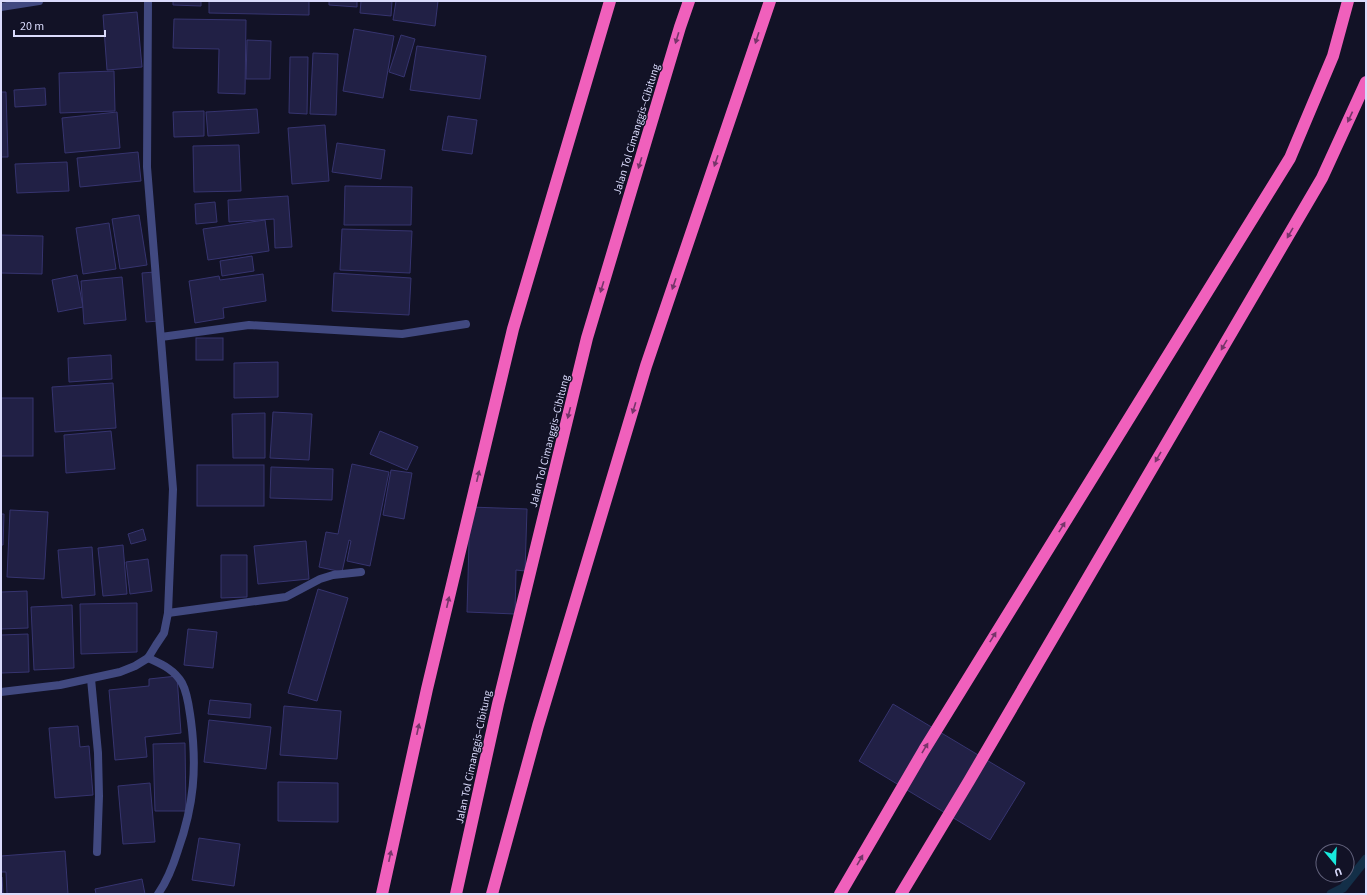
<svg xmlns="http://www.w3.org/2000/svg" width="1367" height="895" viewBox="0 0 1367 895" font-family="'Source Sans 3',sans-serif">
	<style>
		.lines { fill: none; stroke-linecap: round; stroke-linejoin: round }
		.stream { stroke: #132f48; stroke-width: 9 }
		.building { fill: #212045; stroke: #36346f }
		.street { stroke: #414980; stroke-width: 8 }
		.highway { stroke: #f060bc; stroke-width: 12 }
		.oneway { fill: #76356a }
		.labels { text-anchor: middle; stroke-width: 3; stroke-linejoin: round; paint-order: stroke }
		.street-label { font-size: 11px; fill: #dadbfc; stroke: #121226 }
	</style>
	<rect width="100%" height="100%" fill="#121226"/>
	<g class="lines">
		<!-- stream -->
		<path class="stream" d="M 1331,894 L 1343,888 L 1366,859"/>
	</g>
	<!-- building -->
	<g class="building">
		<path d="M 173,1 L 201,1 L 201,6 L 173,5 Z"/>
		<path d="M 209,1 L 309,1 L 309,15 L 209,13 Z"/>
		<path d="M 329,1 L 357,1 L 357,7 L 329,5 Z"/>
		<path d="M 361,1 L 392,1 L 391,16 L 360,13 Z"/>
		<path d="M 396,1 L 438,1 L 435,26 L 393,20 Z"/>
		<path d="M 137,12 L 142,67 L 107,70 L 103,15 Z"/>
		<path d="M 174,19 L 246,20 L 245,94 L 218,93 L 219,49 L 173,48 Z"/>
		<path d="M 354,29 L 394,36 L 383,98 L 343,91 Z"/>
		<path d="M 401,35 L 415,39 L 404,77 L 389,72 Z"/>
		<path d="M 247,40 L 271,41 L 270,79 L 246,79 Z"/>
		<path d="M 417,46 L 486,56 L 480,99 L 410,90 Z"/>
		<path d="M 313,53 L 338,54 L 336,115 L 310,114 Z"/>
		<path d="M 290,57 L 308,57 L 307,114 L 289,113 Z"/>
		<path d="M 114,71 L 115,111 L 60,113 L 59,73 Z"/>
		<path d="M 45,88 L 46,105 L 15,107 L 14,90 Z"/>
		<path d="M 1,92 L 6,92 L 8,157 L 1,157 Z"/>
		<path d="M 257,109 L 259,133 L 208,136 L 206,112 Z"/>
		<path d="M 204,111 L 204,136 L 174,137 L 173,112 Z"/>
		<path d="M 117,112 L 120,148 L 65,153 L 62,118 Z"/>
		<path d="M 448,116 L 477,120 L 472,154 L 442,150 Z"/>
		<path d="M 325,125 L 329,181 L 292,184 L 288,128 Z"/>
		<path d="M 337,143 L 385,150 L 381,179 L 332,172 Z"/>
		<path d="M 239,145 L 241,191 L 194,192 L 193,146 Z"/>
		<path d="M 138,152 L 141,181 L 80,187 L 77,158 Z"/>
		<path d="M 67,162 L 69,191 L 17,193 L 15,164 Z"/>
		<path d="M 345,186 L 412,187 L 411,225 L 344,225 Z"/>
		<path d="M 288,196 L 292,247 L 275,248 L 274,219 L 229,222 L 228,200 Z"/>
		<path d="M 215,202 L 217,222 L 196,224 L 195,204 Z"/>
		<path d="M 139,215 L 147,265 L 120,269 L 112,219 Z"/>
		<path d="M 265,220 L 269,251 L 208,260 L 203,229 Z"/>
		<path d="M 109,223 L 116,269 L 83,274 L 76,228 Z"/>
		<path d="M 342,229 L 412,231 L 410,273 L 340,270 Z"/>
		<path d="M 1,235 L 43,236 L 42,274 L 1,273 Z"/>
		<path d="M 252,256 L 254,271 L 222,276 L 220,261 Z"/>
		<path d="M 155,272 L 159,321 L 146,322 L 142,273 Z"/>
		<path d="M 334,273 L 411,278 L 409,315 L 332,311 Z"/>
		<path d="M 263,274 L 266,301 L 223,308 L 224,318 L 195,323 L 189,281 L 219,276 L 220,280 Z"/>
		<path d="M 77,275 L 83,307 L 58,312 L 52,280 Z"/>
		<path d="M 122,277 L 126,320 L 84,324 L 81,281 Z"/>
		<rect x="196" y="338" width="27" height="22"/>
		<path d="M 111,355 L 112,379 L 69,382 L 68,358 Z"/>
		<path d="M 278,362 L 278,397 L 234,398 L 234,363 Z"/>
		<path d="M 113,383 L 116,428 L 55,432 L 52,387 Z"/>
		<rect x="1" y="398" width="32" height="58"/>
		<path d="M 273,412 L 312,414 L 309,460 L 270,458 Z"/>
		<path d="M 265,413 L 265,458 L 233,458 L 232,414 Z"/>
		<path d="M 111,431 L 115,469 L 66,473 L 64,435 Z"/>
		<path d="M 380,431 L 418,447 L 407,470 L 370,454 Z"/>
		<path d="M 352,464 L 389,472 L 370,566 L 347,561 L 351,541 L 349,540 L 342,572 L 319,567 L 326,532 L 338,534 Z"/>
		<rect x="197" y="465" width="67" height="41"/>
		<path d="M 271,467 L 333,469 L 332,500 L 270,498 Z"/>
		<path d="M 391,470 L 412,473 L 404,519 L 383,515 Z"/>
		<path d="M 470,507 L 527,509 L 525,571 L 516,570 L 515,614 L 467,612 Z"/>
		<path d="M 10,510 L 48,512 L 44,579 L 7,577 Z"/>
		<path d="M 1,514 L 4,514 L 3,545 L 1,545 Z"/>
		<path d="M 143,529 L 146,540 L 131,544 L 128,534 Z"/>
		<path d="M 306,541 L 309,579 L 258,584 L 254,546 Z"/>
		<path d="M 123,545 L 127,594 L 103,596 L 98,548 Z"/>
		<path d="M 92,547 L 95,595 L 62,598 L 58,550 Z"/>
		<path d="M 221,555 L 247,555 L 247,597 L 221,598 Z"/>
		<path d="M 148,559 L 152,591 L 130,594 L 126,562 Z"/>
		<path d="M 318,589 L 348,598 L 317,701 L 288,693 Z"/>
		<path d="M 27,591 L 28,628 L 1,629 L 1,592 Z"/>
		<path d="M 137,603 L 137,652 L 81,654 L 80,604 Z"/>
		<path d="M 72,605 L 74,668 L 34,670 L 31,607 Z"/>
		<path d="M 188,629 L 217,632 L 213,668 L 184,665 Z"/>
		<path d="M 28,634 L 29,672 L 1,673 L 1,635 Z"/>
		<path d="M 177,676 L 181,733 L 145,737 L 147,757 L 115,760 L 109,690 L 149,686 L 149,679 Z"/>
		<path d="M 210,700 L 251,704 L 250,718 L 208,714 Z"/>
		<path d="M 893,704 L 1025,783 L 990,840 L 859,761 Z"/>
		<path d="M 284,706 L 341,711 L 337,759 L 280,755 Z"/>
		<path d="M 209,720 L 271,727 L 266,769 L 204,762 Z"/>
		<path d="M 78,726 L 80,747 L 89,746 L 93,795 L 55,798 L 49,728 Z"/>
		<path d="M 185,743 L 186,811 L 155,811 L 153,744 Z"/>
		<path d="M 278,782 L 338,783 L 338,822 L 278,821 Z"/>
		<path d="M 150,783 L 155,842 L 123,844 L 118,786 Z"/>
		<path d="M 199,838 L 240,844 L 234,886 L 192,880 Z"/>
		<path d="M 65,851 L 68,894 L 7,894 L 6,872 L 1,872 L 1,856 Z"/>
		<path d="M 1,877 L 2,877 L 3,894 L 1,894 Z"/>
		<path d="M 142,879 L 145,894 L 96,894 L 95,889 Z"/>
	</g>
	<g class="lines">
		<!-- street -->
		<g class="street">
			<path d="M 1,7 L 39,1"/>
			<path d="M 161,337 L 249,325 L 402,334 L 466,324"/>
			<path d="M 168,613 L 286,597 L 320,579 L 333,575 L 361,572"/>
			<path d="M 148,658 C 161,664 174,669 182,683 C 188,694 189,708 191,721 C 197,768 194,805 178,850 C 173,866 168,880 158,894"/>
			<path d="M 91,679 L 98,753 L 99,796 L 97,852"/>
			<path d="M 1,692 L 60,685 L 120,672 L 135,666 L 148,658 L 156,645 L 164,633 L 168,613 L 173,489 L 147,167 L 148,1"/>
		</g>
		<!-- highway -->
		<g class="highway">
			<path d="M 382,894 L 427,689 L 513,329 L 610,1"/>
			<path d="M 456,894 L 498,704 L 587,338 L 680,27 L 689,1"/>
			<path d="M 492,894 L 538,726 L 646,366 L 770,1"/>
			<path d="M 840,894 L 924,750 L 1290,158 L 1333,56 L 1348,1"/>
			<path d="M 901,894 L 969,781 L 1322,178 L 1366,82"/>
		</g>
	</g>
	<!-- one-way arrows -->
	<defs><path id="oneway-solid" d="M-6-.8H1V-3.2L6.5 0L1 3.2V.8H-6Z"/></defs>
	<g class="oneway">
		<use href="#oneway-solid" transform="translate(677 38) rotate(107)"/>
		<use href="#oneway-solid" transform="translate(757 38) rotate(108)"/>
		<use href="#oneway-solid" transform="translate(1350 117) rotate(115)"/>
		<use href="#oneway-solid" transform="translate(716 161) rotate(109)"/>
		<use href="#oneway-solid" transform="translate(640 163) rotate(107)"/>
		<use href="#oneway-solid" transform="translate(1290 233) rotate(120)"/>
		<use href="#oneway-solid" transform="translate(674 284) rotate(109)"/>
		<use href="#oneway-solid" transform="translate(602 287) rotate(107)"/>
		<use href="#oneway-solid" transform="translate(1224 345) rotate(120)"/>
		<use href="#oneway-solid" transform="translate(634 408) rotate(107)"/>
		<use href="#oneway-solid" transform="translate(569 413) rotate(104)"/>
		<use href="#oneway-solid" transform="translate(1158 457) rotate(120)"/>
		<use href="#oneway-solid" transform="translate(478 476) rotate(-77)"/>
		<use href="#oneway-solid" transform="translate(1062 527) rotate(-58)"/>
		<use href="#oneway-solid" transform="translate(448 602) rotate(-77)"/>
		<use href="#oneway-solid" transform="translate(993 637) rotate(-58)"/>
		<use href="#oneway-solid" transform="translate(418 729) rotate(-78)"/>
		<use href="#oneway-solid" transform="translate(925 748) rotate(-59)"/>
		<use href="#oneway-solid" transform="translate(390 856) rotate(-78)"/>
		<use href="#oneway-solid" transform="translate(860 860) rotate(-60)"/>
	</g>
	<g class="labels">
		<!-- street labels -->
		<g class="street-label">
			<text transform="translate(636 129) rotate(-73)" y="4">Jalan Tol Cimanggis–Cibitung</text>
			<text transform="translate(549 441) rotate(-76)" y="4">Jalan Tol Cimanggis–Cibitung</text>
			<text transform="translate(473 757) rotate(-78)" y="4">Jalan Tol Cimanggis–Cibitung</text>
		</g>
	</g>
	<!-- border -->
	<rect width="1367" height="895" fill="none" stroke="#dadbfc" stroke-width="4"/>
	<!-- north arrow -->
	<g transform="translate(1335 863) rotate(161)"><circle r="19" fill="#121226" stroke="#62627c"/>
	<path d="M0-3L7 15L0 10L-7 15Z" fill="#18e9dd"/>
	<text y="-6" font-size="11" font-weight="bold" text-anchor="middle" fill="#dadbfc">U</text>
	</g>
	<!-- scale -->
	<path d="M14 30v6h91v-6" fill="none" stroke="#dadbfc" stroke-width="2"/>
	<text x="20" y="30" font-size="12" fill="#dadbfc" stroke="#121226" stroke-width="3" paint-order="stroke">20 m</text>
</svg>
